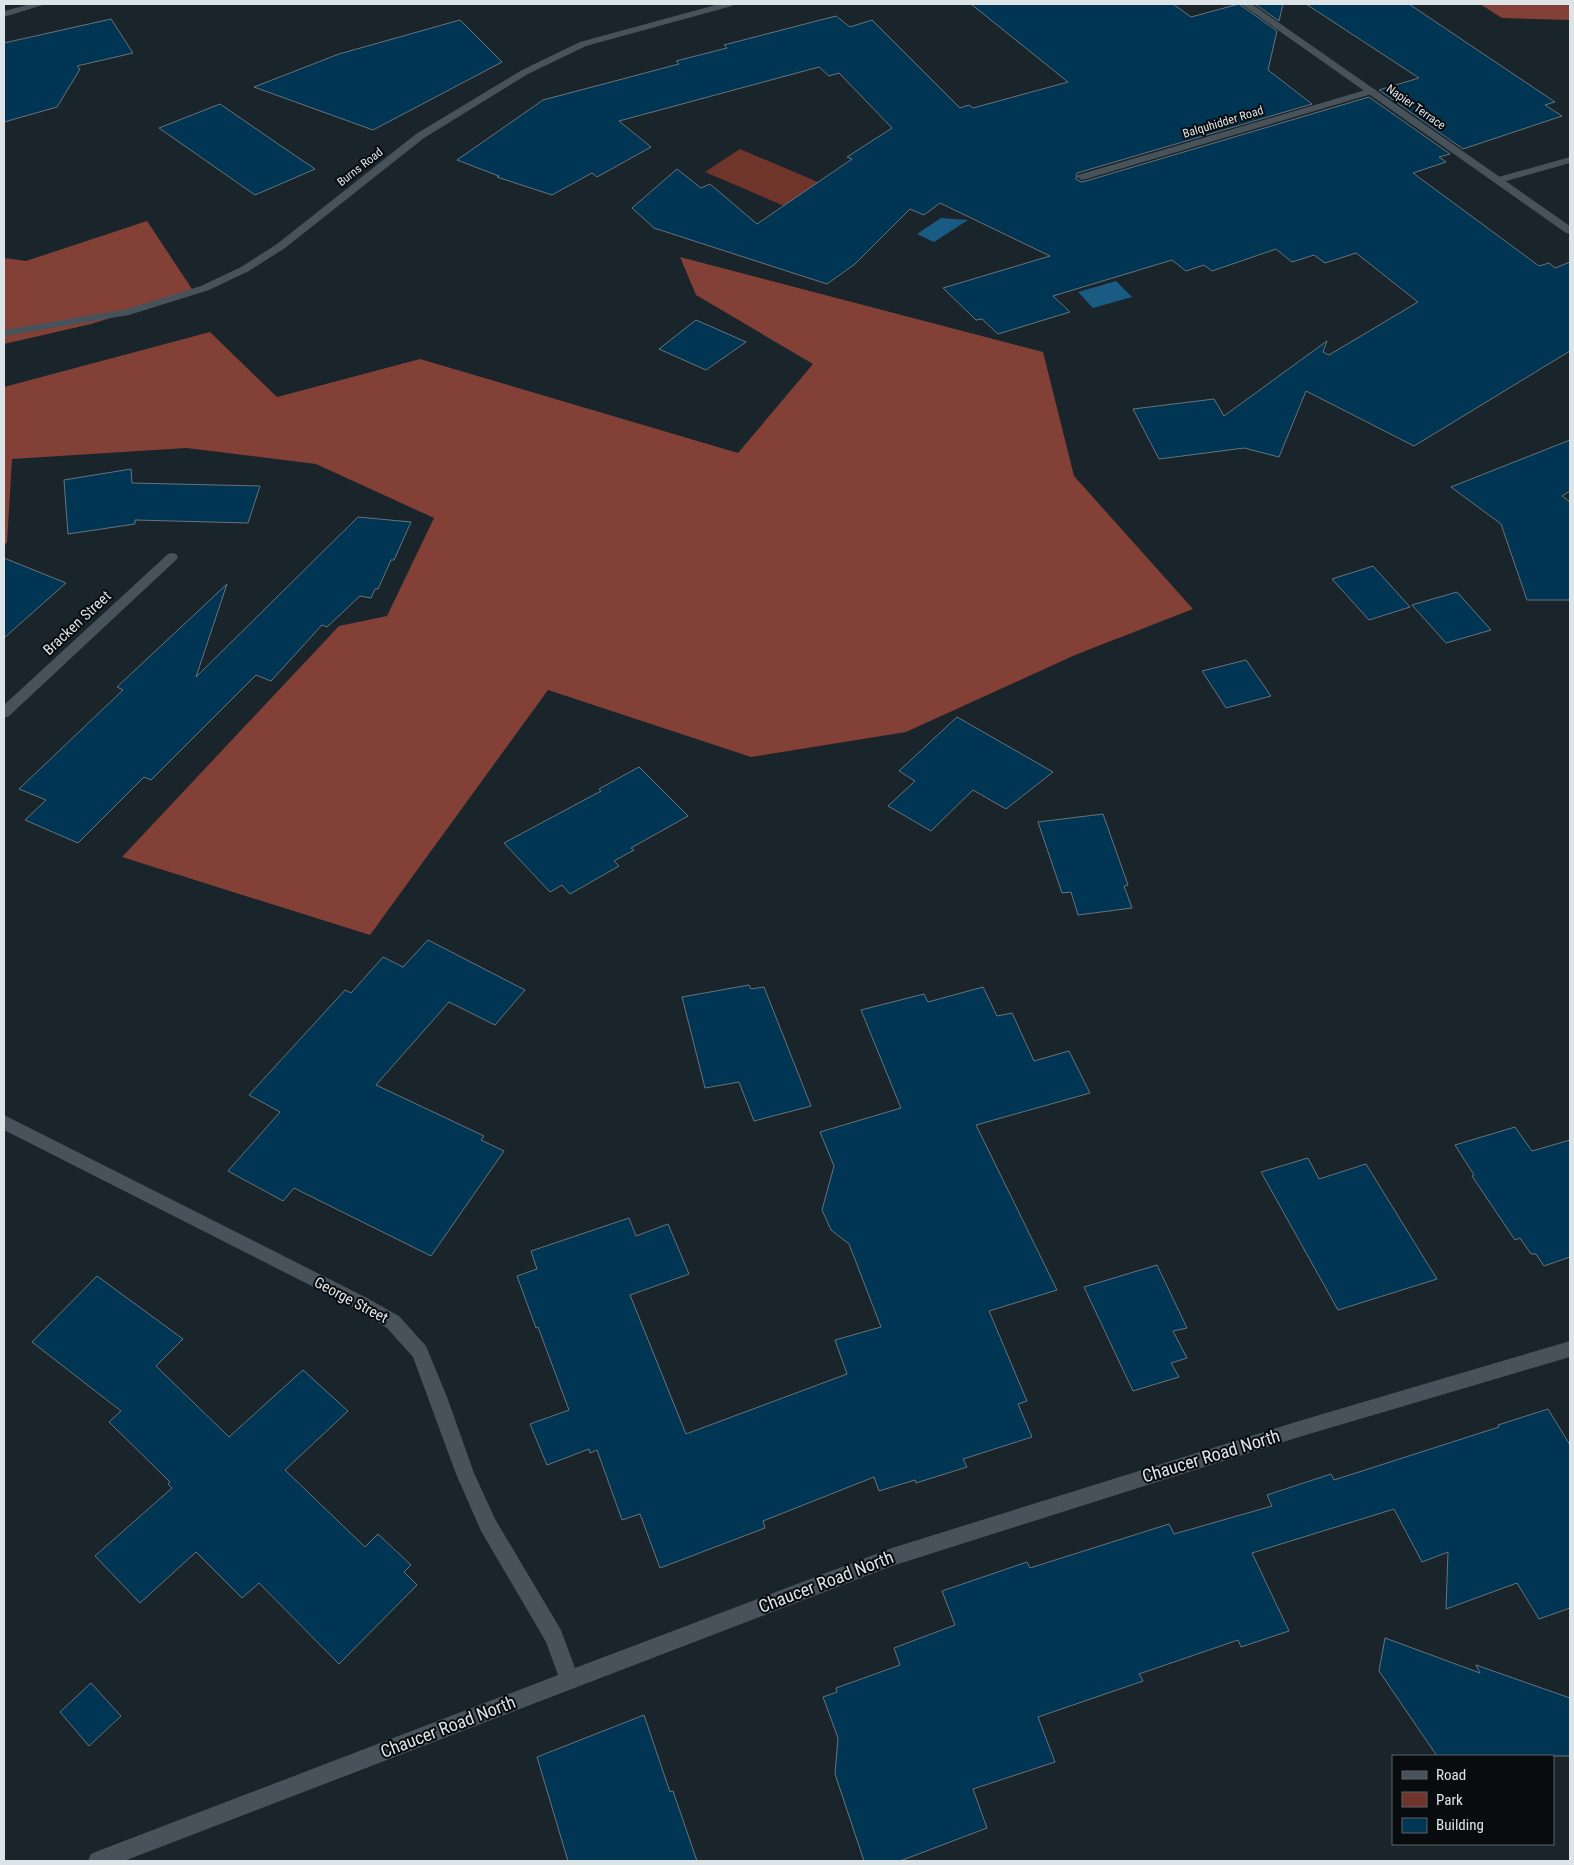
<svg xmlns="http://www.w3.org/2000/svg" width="1574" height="1865" viewBox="0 0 1574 1865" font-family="'Roboto Condensed',sans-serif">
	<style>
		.green { fill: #6f352b }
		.forest { fill: #824036 }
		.water { fill: #1a5b84 }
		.building { fill: #003553; stroke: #68737b }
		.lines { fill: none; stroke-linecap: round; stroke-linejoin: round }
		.street { fill: #47525a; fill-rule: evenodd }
		.secondary { fill: #47525a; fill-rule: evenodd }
		.labels { text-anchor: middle; stroke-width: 4; stroke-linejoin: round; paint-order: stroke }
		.far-street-label { font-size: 12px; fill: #dde4e8; stroke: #080c0f }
		.street-label { font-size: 15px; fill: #dde4e8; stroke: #080c0f }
		.near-street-label { font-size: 18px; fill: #dde4e8; stroke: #080c0f }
	</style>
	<rect width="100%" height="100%" fill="#1a242b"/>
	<!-- green -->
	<path class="green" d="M 740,149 L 846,194 L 812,218 L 705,172 Z"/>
	<!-- forest -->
	<g class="forest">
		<path d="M 1480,4 L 1570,4 L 1570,20 L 1502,18 Z"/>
		<path d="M 147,221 L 194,292 L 91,324 L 4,344 L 4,258 L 26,261 Z"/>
		<path d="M 680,257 L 1043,352 L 1074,476 L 1193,609 L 1075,655 L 906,732 L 751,757 L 548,690 L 370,935 L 122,857 L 339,626 L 387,616 L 434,518 L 316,464 L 186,448 L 12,459 L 7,543 L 4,544 L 4,387 L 210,332 L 277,397 L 420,359 L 738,453 L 813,364 L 696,295 Z"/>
	</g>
	<!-- water -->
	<g class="water">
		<path d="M 941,218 L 968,220 L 934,242 L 917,234 Z"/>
		<path d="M 1116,281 L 1132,297 L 1093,308 L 1078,292 Z"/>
	</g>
	<!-- building -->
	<g class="building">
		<path d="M 971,4 L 1173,4 L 1191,17 L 1239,4 L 1277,31 L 1268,70 L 1312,104 L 1077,173 L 1076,179 L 1081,182 L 1086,181 L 1369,97 L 1450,154 L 1439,157 L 1446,162 L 1413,173 L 1539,266 L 1549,263 L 1555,268 L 1570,262 L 1570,351 L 1414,446 L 1306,391 L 1279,457 L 1244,448 L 1159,459 L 1133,409 L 1214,399 L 1224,416 L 1327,341 L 1323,352 L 1329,355 L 1418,302 L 1356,253 L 1325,263 L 1314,255 L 1292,262 L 1276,249 L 1212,271 L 1204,265 L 1186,271 L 1172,260 L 1053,296 L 1070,312 L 998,334 L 982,319 L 976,320 L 943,288 L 1050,256 L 940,203 L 924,215 L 910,209 L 855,264 L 827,284 L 654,228 L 632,208 L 677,169 L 701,188 L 710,184 L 757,224 L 852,159 L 847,157 L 892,128 L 839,73 L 829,76 L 819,67 L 619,121 L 651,147 L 597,177 L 592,173 L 552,195 L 497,177 L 499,176 L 457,160 L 543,100 L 679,64 L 676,61 L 727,48 L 724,45 L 836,16 L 850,27 L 872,20 L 960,108 L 969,105 L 973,108 L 1068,82 Z"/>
		<path d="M 1255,4 L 1283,4 L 1279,21 Z"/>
		<path d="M 1306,4 L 1409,4 L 1555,102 L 1545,105 L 1562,116 L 1463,149 L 1379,90 L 1419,78 Z"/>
		<path d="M 111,19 L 133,53 L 77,66 L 80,69 L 57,107 L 4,122 L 4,43 Z"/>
		<path d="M 460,20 L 502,62 L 373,130 L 254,87 L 339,54 Z"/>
		<path d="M 220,104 L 281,146 L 315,169 L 255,195 L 159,128 Z"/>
		<path d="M 696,320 L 746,342 L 706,370 L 659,349 Z"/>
		<path d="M 1570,440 L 1570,491 L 1562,496 L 1570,502 L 1570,600 L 1527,600 L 1501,524 L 1451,487 Z"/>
		<path d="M 131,469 L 132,483 L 260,486 L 248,523 L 135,520 L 135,524 L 68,534 L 64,480 Z"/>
		<path d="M 358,517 L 411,522 L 394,560 L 391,560 L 378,589 L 375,589 L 371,598 L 360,596 L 327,627 L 322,625 L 271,681 L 256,675 L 151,780 L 144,777 L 78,843 L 25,820 L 46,800 L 19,789 L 123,690 L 117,687 L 227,584 L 196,677 Z"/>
		<path d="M 4,558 L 66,583 L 4,638 Z"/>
		<path d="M 1373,566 L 1410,607 L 1369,620 L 1332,579 Z"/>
		<path d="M 1457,592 L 1491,630 L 1446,643 L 1412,605 Z"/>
		<path d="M 1246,660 L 1271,696 L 1226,708 L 1202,671 Z"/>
		<path d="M 957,717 L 1053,772 L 1006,809 L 973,790 L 931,831 L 888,806 L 915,781 L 899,771 Z"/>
		<path d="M 639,767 L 688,816 L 631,848 L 634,850 L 614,861 L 619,866 L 570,894 L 562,885 L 550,892 L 504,843 L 601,791 L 599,789 Z"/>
		<path d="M 1103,814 L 1128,885 L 1124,886 L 1132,908 L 1078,915 L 1071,892 L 1062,893 L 1038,822 Z"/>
		<path d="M 428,940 L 525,990 L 495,1025 L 449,1002 L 376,1085 L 484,1136 L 481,1140 L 504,1151 L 431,1256 L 294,1188 L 283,1201 L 228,1171 L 280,1112 L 249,1095 L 345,990 L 351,993 L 383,957 L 403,967 Z"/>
		<path d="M 749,985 L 751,989 L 764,987 L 811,1106 L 754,1121 L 739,1082 L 705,1088 L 682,997 Z"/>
		<path d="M 983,987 L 997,1016 L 1012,1013 L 1034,1061 L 1069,1051 L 1090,1093 L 976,1125 L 1057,1290 L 989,1311 L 1027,1401 L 1018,1404 L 1032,1437 L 963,1459 L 967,1467 L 916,1483 L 915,1480 L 879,1491 L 874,1477 L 763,1521 L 765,1528 L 660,1568 L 640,1514 L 622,1520 L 597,1450 L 590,1453 L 589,1449 L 547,1465 L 530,1424 L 569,1410 L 538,1327 L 536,1328 L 517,1276 L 537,1269 L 531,1251 L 629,1218 L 636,1236 L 668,1224 L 689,1274 L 630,1295 L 686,1434 L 847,1374 L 835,1340 L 881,1327 L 849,1244 L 831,1230 L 822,1210 L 834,1166 L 820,1132 L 901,1108 L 861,1010 L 924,994 L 928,1002 Z"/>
		<path d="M 1515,1127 L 1532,1151 L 1570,1140 L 1570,1257 L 1544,1266 L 1536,1254 L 1531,1254 L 1520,1238 L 1515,1240 L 1472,1176 L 1474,1175 L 1455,1145 Z"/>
		<path d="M 1308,1158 L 1319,1179 L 1366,1164 L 1437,1279 L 1338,1310 L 1261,1172 Z"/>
		<path d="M 1157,1265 L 1187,1328 L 1173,1331 L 1187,1358 L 1171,1363 L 1179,1377 L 1133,1391 L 1084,1287 Z"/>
		<path d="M 97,1276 L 183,1339 L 156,1366 L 229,1437 L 303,1370 L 348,1411 L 285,1470 L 365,1547 L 378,1534 L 411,1565 L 404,1572 L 417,1585 L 339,1664 L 259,1583 L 242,1598 L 196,1552 L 140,1603 L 95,1556 L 172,1488 L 168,1484 L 170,1482 L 109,1422 L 121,1411 L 32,1342 Z"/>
		<path d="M 1548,1409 L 1570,1445 L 1570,1608 L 1539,1619 L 1517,1583 L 1446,1609 L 1448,1552 L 1422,1562 L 1394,1509 L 1252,1553 L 1289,1631 L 1241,1647 L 1238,1640 L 1139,1674 L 1143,1681 L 1038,1717 L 1055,1762 L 973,1789 L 987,1828 L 900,1861 L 864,1861 L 835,1774 L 838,1738 L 823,1697 L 837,1692 L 836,1688 L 900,1665 L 894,1648 L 955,1625 L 942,1591 L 1027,1562 L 1030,1568 L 1169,1524 L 1174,1534 L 1272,1506 L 1267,1495 L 1331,1474 L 1334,1480 L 1499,1427 L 1498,1425 Z"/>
		<path d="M 1385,1638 L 1480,1673 L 1476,1665 L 1570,1698 L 1570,1756 L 1437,1756 L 1379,1671 Z"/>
		<path d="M 91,1683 L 121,1716 L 89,1746 L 60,1712 Z"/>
		<path d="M 644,1715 L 670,1792 L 673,1791 L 697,1861 L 568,1861 L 537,1757 Z"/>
	</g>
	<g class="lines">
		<!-- street -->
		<g class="street">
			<path d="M 31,4 L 46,4 L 4,17 L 4,11 Z"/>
			<path d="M 719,4 L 734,4 L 732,6 L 586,46 L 528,74 L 424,138 L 285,248 L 249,271 L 209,290 L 129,315 L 4,336 L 4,330 L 127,309 L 201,286 L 241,267 L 277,244 L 416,134 L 522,70 L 580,42 Z"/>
			<path d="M 1372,88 L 1377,91 L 1375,93 L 1086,179 L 1082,180 L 1077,177 L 1078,175 Z"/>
			<path d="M 1570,157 L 1570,163 L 1499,183 L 1494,180 L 1495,178 Z"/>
			<path d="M 172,553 L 176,554 L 178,557 L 176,560 L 9,716 L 4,718 L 4,705 L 168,554 Z"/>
			<path d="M 4,1115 L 367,1298 L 399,1316 L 426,1346 L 447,1397 L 474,1473 L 495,1519 L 561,1630 L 575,1668 L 892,1548 L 1299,1421 L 1570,1341 L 1570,1357 L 1299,1437 L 892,1566 L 124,1861 L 88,1861 L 91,1854 L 98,1851 L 558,1675 L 546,1642 L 481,1531 L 456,1474 L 413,1357 L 387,1328 L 355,1308 L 4,1130 Z"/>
		</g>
		<!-- secondary -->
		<path class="secondary" d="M 1241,4 L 1252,4 L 1570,226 L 1570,234 L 1566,233 Z"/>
	</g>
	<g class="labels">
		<!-- far-street labels -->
		<g class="far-street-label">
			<text transform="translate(1416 107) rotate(35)" y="4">Napier Terrace</text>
			<text transform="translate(1223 122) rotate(-17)" y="4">Balquhidder Road</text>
			<text transform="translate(360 167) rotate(-38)" y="4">Burns Road</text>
		</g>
		<!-- street labels -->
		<g class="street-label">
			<text transform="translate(77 623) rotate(-43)" y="5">Bracken Street</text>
			<text transform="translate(351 1300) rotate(28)" y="5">George Street</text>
		</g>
		<!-- near-street labels -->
		<g class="near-street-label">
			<text transform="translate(1211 1456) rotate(-17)" y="6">Chaucer Road North</text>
			<text transform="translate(826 1582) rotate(-21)" y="6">Chaucer Road North</text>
			<text transform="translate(448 1727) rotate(-21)" y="6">Chaucer Road North</text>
		</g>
	</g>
	<!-- border -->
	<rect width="1574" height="1865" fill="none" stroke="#dde4e8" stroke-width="10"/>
	<!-- legend -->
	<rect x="1392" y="1755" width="162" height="90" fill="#080c0f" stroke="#5d6266"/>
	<rect x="1402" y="1771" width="25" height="8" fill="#47525a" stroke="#5d6266"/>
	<text x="1436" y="1780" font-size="15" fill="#dde4e8">Road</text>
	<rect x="1402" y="1792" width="25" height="15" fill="#6f352b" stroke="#5d6266"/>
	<text x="1436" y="1805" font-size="15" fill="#dde4e8">Park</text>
	<rect x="1402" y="1818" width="25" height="15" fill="#003553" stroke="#5d6266"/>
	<text x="1436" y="1830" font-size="15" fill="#dde4e8">Building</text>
</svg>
